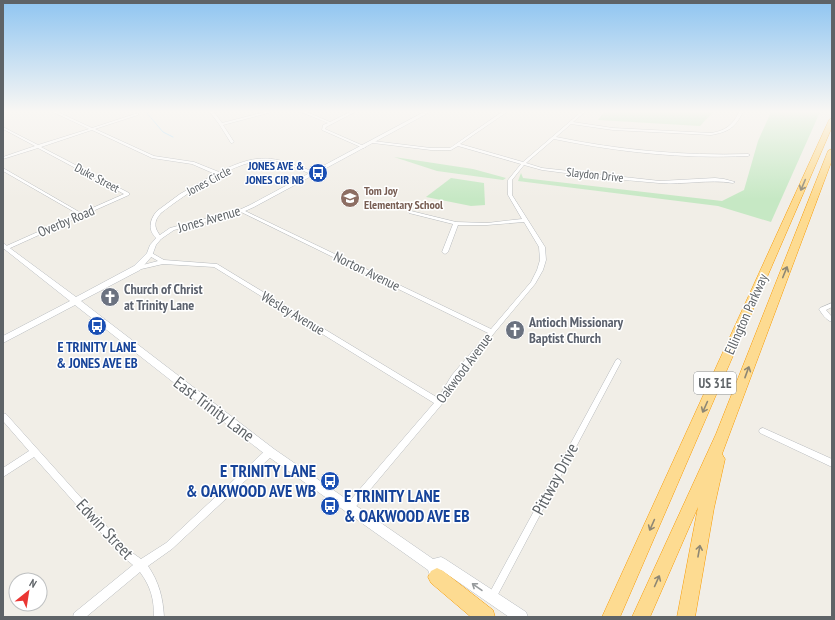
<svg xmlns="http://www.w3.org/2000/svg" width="835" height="620" viewBox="0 0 835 620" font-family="'PT Sans Narrow',sans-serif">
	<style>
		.green { fill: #c6e8c4 }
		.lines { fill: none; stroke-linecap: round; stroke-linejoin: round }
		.stream { stroke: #a9dfff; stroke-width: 1 }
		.street-casing { stroke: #b7babd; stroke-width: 1 }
		.secondary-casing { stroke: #b8bcc0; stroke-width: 1 }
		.highway-casing { stroke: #f89a00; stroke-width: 1 }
		.street { fill: #fff; fill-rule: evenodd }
		.secondary { fill: #fff; fill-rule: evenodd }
		.highway { fill: #fddb91; fill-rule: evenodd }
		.oneway { stroke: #8e8774 }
		.oneway2 { stroke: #969a9c }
		.labels { text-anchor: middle; stroke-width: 3; stroke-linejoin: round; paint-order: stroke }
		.far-transit-label { font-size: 12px; font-weight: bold; fill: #164399; stroke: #fff; text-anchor: end }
		.far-street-label { font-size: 12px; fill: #5e6367; stroke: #fff }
		.far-education-label { font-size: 12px; font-weight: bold; fill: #785e54; stroke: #fff; text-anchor: start }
		.shield { fill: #fff; stroke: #8e9295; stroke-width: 1 }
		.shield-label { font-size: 13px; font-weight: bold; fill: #5e6367 }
		.street-label { font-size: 14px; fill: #5e6367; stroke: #fff }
		.worship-label { font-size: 14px; font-weight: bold; fill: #5b616d; stroke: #fff; text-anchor: start }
		.transit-label { font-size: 14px; font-weight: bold; fill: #164399; stroke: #fff }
		.near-street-label { font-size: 17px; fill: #5e6367; stroke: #fff }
		.near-transit-label { font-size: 17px; font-weight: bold; fill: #164399; stroke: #fff; text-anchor: end }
	</style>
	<rect width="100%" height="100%" fill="#f1eee7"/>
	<!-- green -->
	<g class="green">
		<path d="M 604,112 L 713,112 L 700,126 L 598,120 Z"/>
		<path d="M 771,112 L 820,112 L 771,222 L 718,206 L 518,181 L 521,173 L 523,178 L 722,201 L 744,190 L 758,141 Z"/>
		<path d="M 394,157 L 473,169 L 506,178 L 503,180 L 437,171 Z"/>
		<path d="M 451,178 L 484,183 L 485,205 L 471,206 L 426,197 Z"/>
	</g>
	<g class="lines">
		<!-- stream -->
		<path class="stream" d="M 146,112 L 163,132 L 173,137"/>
		<defs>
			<g id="street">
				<path d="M 53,112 L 58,112 L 92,128 L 138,113 L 138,115 L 95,129 L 154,156 L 194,162 L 219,172 C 248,158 265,153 297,166 C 303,168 311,170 317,174 L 314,175 C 299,170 285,162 270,160 C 238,158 185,194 161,213 C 152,223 155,229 162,238 L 159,240 C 147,232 149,220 157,211 L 180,194 L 215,174 L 192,164 L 152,158 L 92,130 L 41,147 L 129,193 L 129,195 L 84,215 L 84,216 L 81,216 L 8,249 L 4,249 L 3,248 L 4,247 L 78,214 L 3,171 L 3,168 L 81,213 L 124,194 L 38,148 L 3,159 L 3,157 L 35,146 L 3,129 L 3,127 L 38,145 L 89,129 Z"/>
				<path d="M 210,112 L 214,112 L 222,123 L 265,112 L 272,112 L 223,125 L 234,142 L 232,143 L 231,143 L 219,124 Z"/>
				<path d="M 301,112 L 307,112 L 330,122 L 350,112 L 355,112 L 326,127 L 325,129 L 366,147 L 363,148 L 322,130 L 323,125 L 328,123 Z"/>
				<path d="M 502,112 L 507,112 L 460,144 L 523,162 L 581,112 L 585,112 L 573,122 L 613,128 L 711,133 C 725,131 733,125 739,112 L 743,112 C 735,128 728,132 711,135 L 613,130 L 571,124 L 556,137 C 619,150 683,156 748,154 L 750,155 L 748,156 C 682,159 618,152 554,139 L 526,163 L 542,168 L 660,181 L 715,178 L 724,179 L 735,182 L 733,183 C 708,179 684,185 659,183 C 620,180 581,175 542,170 L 524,165 L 512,180 L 512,195 L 545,247 L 546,260 L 543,270 L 535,284 L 456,379 L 442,404 L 353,510 L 350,511 L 347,510 L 346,507 L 347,504 L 434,403 L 214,267 L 163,264 L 137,270 L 134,268 L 135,267 L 158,261 L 148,255 L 147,254 L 150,252 L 164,260 L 217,264 L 438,398 L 452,375 L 488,333 L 239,211 L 241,210 L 243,210 L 491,329 L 531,282 L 537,270 L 540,260 L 539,247 L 524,222 L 487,225 L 458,225 L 448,252 L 445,254 L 442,252 L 453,224 L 409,213 L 409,212 L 411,211 L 456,222 L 487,223 L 522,219 L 508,195 L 508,180 L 521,164 L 458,146 L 451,150 L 431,150 L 373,143 L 371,142 L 373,141 L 431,148 L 450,148 Z"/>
				<path d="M 832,303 L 832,307 L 826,310 L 832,317 L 832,322 C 826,320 822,314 819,309 L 820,308 Z"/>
				<path d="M 618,359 L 620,360 L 621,362 L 495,600 L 492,602 L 489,600 L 487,597 L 489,594 L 616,360 Z"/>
				<path d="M 3,413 L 6,414 L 127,549 L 141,559 L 166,543 L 267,449 L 270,448 L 273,449 L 274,452 L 273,455 L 172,549 L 148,566 C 159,582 163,598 164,617 L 154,617 C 154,599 151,587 140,572 L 86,617 L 73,617 L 74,613 L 133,565 L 121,555 L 34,457 L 3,477 L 3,468 L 29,451 L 3,421 Z"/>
				<path d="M 763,428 L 832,459 L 832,467 L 760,433 L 759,431 L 760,429 Z"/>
			</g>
			<path id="secondary" d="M 424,112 L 430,112 L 254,207 L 243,212 L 174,230 L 161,239 L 156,245 L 152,256 L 140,270 L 81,301 L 274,449 L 433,559 L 441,557 L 445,559 L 526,612 L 528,617 L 509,617 L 441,570 L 444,578 L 443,583 L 438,584 L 433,583 L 428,570 L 266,455 L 75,305 L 3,343 L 3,336 L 70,301 L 3,248 L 3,243 L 76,297 L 134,266 L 147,253 L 150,245 L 157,237 L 170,228 L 239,210 L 250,205 Z"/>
			<g id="highway">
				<path d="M 832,118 L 832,127 L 620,617 L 602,617 L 829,120 Z"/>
				<path d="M 832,149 L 832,160 L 722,454 L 725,459 L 714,508 L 695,617 L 677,617 L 698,507 L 650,617 L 632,617 L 716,434 L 828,151 Z"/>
				<path d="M 437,568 L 443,571 L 493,610 L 495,617 L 471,617 L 431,583 L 428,577 L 431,571 Z"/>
			</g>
		</defs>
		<!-- street casing -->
		<use href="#street" class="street-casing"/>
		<!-- secondary casing -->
		<use href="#secondary" class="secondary-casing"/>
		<!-- highway casing -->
		<use href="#highway" class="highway-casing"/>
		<!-- street -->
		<use href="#street" class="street"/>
		<!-- secondary -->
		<use href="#secondary" class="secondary"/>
		<!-- highway -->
		<use href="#highway" class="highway"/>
	</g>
	<!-- one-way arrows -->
	<defs><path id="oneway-shaft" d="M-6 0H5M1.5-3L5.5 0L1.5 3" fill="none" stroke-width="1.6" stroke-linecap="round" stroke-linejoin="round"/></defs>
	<g class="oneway">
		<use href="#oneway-shaft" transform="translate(803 185) rotate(113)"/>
		<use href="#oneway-shaft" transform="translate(785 272) rotate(-68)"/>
		<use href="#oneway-shaft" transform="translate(747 372) rotate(-70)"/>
		<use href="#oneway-shaft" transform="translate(705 407) rotate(114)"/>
		<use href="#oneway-shaft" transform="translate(652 525) rotate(114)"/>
		<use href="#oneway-shaft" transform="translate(699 551) rotate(-80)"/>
		<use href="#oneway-shaft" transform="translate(657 581) rotate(-66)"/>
	</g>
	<use class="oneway2" href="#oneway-shaft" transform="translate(477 587) rotate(-145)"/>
	<!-- sky -->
	<linearGradient id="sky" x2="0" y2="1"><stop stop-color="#8fc5f1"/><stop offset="0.56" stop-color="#f9f7f4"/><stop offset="1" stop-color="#f9f7f4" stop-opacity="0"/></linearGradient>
	<rect width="835" height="199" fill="url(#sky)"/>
	<!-- icons -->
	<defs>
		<symbol id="bus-disc" viewBox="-11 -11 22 22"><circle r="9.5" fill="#1a4fb4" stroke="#fff"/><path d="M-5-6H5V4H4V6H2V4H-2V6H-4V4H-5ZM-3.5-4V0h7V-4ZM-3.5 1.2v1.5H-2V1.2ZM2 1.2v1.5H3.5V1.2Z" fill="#fff"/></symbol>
		<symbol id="school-disc" viewBox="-11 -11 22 22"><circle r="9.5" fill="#8d6e63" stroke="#fff"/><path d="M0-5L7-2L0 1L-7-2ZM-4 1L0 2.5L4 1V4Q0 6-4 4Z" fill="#fff"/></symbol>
		<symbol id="church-disc" viewBox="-11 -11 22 22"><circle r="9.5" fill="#6b7280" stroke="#fff"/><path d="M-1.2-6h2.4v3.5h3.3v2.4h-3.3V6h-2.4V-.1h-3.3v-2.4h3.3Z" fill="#fff"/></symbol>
	</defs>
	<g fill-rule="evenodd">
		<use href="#bus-disc" x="307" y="162" width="22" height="22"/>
		<use href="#school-disc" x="339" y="187" width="22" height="22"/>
		<use href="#church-disc" x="99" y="286" width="22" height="22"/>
		<use href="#bus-disc" x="86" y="315" width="22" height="22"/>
		<use href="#church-disc" x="504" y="319" width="22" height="22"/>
		<use href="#bus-disc" x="319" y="470" width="22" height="22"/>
		<use href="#bus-disc" x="319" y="495" width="22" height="22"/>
	</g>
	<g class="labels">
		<!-- far-transit labels -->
		<g class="far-transit-label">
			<text x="304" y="170">JONES AVE &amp;<tspan x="304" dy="14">JONES CIR NB</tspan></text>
		</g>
		<!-- far-street labels -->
		<g class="far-street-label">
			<text transform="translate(595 175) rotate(6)" y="4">Slaydon Drive</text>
			<text transform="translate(97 178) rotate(28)" y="4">Duke Street</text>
			<text transform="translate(209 181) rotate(-28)" y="4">Jones Circle</text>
		</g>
		<!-- far-education labels -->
		<g class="far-education-label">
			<text x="364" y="195">Tom Joy<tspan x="364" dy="14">Elementary School</tspan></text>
		</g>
		<!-- shield labels -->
		<rect class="shield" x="694" y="372" width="42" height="22" rx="3"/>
		<g class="shield-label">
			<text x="715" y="388">US 31E</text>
		</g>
		<!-- street labels -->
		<g class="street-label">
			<text transform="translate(209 219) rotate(-16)" y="5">Jones Avenue</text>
			<text transform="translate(66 221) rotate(-23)" y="5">Overby Road</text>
			<text transform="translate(367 271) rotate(26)" y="5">Norton Avenue</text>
			<text transform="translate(293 313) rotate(31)" y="5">Wesley Avenue</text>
			<text transform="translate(746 314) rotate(-66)" y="5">Ellington Parkway</text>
			<text transform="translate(464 368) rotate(-53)" y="5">Oakwood Avenue</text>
		</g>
		<!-- worship labels -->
		<g class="worship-label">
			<text x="124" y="294">Church of Christ<tspan x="124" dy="16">at Trinity Lane</tspan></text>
			<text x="529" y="327">Antioch Missionary<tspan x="529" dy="16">Baptist Church</tspan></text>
		</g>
		<!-- transit labels -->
		<g class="transit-label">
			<text x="97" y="352">E TRINITY LANE<tspan x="97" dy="16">&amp; JONES AVE EB</tspan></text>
		</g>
		<!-- near-street labels -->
		<g class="near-street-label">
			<text transform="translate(214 409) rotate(37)" y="6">East Trinity Lane</text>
			<text transform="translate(555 479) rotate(-62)" y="6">Pittway Drive</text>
			<text transform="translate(105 529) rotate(47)" y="6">Edwin Street</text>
		</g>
		<!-- near-transit labels -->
		<g class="near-transit-label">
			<text x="316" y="477">E TRINITY LANE<tspan x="316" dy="20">&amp; OAKWOOD AVE WB</tspan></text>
			<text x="344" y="502" text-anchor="start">E TRINITY LANE<tspan x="344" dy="20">&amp; OAKWOOD AVE EB</tspan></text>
		</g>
	</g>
	<!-- border -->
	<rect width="835" height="620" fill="none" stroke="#5e6367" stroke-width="8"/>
	<!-- north arrow -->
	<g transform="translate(28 592) rotate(30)"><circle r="19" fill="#ffffff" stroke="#bfc1c2"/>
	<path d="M0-3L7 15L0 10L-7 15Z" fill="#ea3633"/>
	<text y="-6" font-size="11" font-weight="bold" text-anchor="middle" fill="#5e6367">N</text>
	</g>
</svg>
